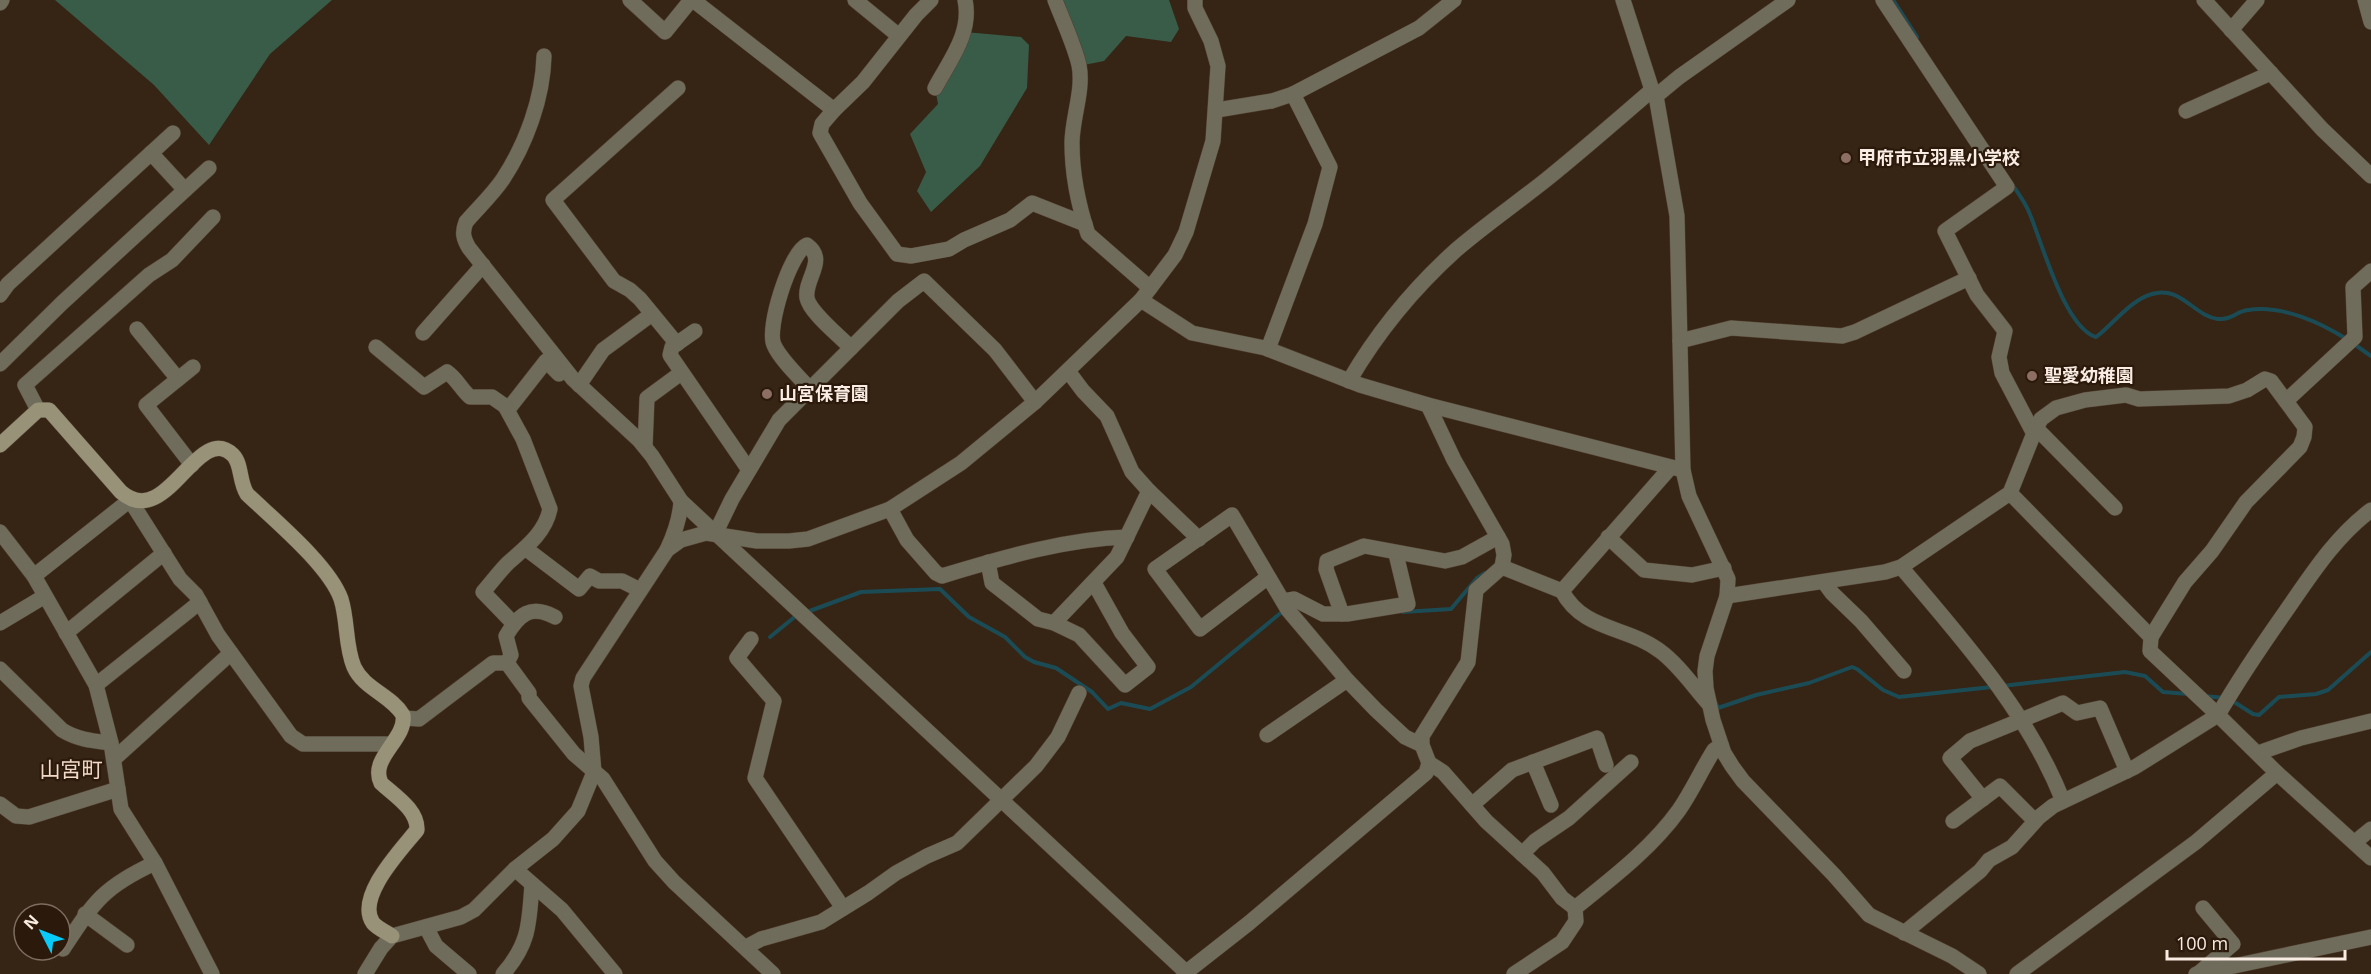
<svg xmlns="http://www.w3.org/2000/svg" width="2371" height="974" viewBox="0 0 2371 974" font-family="'Open Sans','Noto Sans JP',sans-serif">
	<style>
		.forest { fill: #385c47 }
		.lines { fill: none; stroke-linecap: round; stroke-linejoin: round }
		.stream { stroke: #1b4c56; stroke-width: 4 }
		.street-casing { stroke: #514031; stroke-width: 16 }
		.secondary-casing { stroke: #514031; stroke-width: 16 }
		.street { stroke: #6f6c5c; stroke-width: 15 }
		.secondary { stroke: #979278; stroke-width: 15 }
		.education-dot { fill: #8d6e63; stroke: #2b1a0b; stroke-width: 2 }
		.labels { text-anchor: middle; stroke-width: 4.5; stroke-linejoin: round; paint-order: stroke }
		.poi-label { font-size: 18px; font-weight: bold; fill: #f9ece3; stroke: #2b1a0b; text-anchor: start }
		.quarter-label { font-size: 21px; fill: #f1d9c6; stroke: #2b1a0b }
	</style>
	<rect width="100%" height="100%" fill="#362414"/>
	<!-- forest -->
	<g class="forest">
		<path d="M 55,0 L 332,0 L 270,54 L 209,145 L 154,85 Z"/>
		<path d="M 1055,0 L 1169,0 L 1179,29 L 1171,42 L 1126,36 L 1104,61 L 1079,66 Z"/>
		<path d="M 965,32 L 1021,37 L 1029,45 L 1027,88 L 980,166 L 931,212 L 917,191 L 926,172 L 910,134 L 938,104 L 935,88 Z"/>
	</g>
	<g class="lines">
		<!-- stream -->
		<g class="stream">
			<path d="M 1893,0 L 1917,37"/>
			<path d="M 2012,184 C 2018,193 2025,202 2029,212 C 2042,242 2064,327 2096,337 L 2101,333 C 2116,320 2133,299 2152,294 C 2180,285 2194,316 2218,319 C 2233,320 2236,311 2248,310 C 2282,305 2320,322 2348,340"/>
			<path d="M 2354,344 L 2371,356"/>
			<path d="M 807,612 L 861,592 L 940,589 L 969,617 L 1005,637 L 1025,657 L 1034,662 L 1056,668 L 1092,692 L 1108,709 L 1121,703 L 1150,709 L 1191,687 L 1283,611"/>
			<path d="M 1403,612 L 1451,609 L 1477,578 L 1485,573"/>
			<path d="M 770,637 L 797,615"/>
			<path d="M 2002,686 L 2125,672 L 2145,676 L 2163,692 L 2188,694"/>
			<path d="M 2205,696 L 2224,698"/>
			<path d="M 2231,700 L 2253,714 L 2259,715 L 2279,697 L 2316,694 L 2328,690 L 2371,652"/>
			<path d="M 1716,703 L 1718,708 L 1756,695 L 1809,683 L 1852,667 L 1857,669 L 1883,690 L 1899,697 L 1992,687"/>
		</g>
		<defs>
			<g id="street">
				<path d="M 630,0 L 665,32 L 691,0"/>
				<path d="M 693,0 L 834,110 L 863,82 L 916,15 L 931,0"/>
				<path d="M 855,0 L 899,36"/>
				<path d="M 1055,0 C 1063,21 1074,44 1079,65 C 1084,90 1072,118 1072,143 C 1072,173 1079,207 1088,234 L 1150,288"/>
				<path d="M 1623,0 L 1652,90 L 1656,96 L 1677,216 L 1683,470 L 1689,496 L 1728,579 L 1727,596 L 1707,656 L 1705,671 L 1706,688 L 1713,720 L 1724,753 L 1732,766 L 1743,781 L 1834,875 L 1869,915 L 1952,956 L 1979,974"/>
				<path d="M 1883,0 L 2007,187 L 1945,231 L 1977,295 L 2005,331 L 1999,357 L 2002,373 L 2034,434"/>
				<path d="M 2204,0 L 2322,129 L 2371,176"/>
				<path d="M 2365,0 L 2371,22"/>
				<path d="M 0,3 L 2,0"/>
				<path d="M 2231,30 L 2257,0"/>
				<path d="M 544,56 C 543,98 526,144 503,179 C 493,194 478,208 466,222 C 462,232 463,238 469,248 L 573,379 L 639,440 L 652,456 L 681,501 L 1188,974"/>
				<path d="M 935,88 C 950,60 972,33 965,0"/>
				<path d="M 1656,96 L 1679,77 L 1788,0"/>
				<path d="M 834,110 L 822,124 L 820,133 L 860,203 L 897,254 L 911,256 L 949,249 L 964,240 L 1010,220 L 1032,203 L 1085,224"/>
				<path d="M 1217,110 L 1272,101 L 1293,94 L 1419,28 L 1454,0"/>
				<path d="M 2186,111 L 2271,73"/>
				<path d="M 151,153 L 185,190"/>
				<path d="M 0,295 L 8,284 L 173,133"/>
				<path d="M 1141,300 L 1192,333 L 1265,348 L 1360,385 L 1428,405 L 1683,470"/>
				<path d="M 137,329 L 178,379"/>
				<path d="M 695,331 L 672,347 L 670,355 L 749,470"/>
				<path d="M 423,333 L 483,265"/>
				<path d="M 1680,341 L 1731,328 L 1842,336 L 1855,332 L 1969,278"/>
				<path d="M 677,344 L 640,299 L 630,290 L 614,281 L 553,200 L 678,88"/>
				<path d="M 376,347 L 424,387 L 447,372 C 457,379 461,389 470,397 L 492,397 L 505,406 L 510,407 L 546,361 L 559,374"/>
				<path d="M 1268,349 L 1315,224 L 1330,167 L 1293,94"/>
				<path d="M 0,364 L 62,303 L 209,168"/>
				<path d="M 1068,371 L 1083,391 L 1107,416 L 1132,472 L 1149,491 L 1199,539"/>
				<path d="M 1349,381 C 1377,333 1415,287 1456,250 C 1485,225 1517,203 1547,179 C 1583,150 1617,120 1652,90"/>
				<path d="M 579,385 L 603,350 L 652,314"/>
				<path d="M 810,389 C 799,377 780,359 774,345 C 766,329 790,252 807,245 C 828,260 804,279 807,298 C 810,313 840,336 851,348"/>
				<path d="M 2286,401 L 2355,337 L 2353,287 L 2371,271"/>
				<path d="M 1428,405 L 1454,460 L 1502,544 L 1504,555 L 1502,567 L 1562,591"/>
				<path d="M 505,406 L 523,439 L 550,509 C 545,533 526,547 508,563 C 499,572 491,583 483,592 L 513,623"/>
				<path d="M 38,410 L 25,385 L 149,275 L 172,260 L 213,217"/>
				<path d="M 2036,428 L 2115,508"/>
				<path d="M 645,447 L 647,398 L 681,373"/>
				<path d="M 192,465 L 146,405 L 193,367"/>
				<path d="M 1670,468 L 1562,591 C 1583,631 1627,626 1660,651 C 1678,664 1693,686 1708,703"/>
				<path d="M 890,509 L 907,540 L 936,573 L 942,576 C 1002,558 1064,539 1127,537"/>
				<path d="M 2371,510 C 2335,537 2311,575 2286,611 C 2262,645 2239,679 2218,715 L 2277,773 L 2371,858"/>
				<path d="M 0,532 L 34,576 L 96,685 L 111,743 L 121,809 L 155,863 L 212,974"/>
				<path d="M 716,532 L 732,499 L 779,420 L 898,301 L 924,281 L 995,350 L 1035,402"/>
				<path d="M 1608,537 L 1644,570 L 1692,575 L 1724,568"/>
				<path d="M 525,548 L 579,589 L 590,576 L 599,581 L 622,581 L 640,590"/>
				<path d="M 667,550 C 675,533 680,519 681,501"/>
				<path d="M 988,562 L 992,583 L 1038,619 L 1054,623 L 1079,635 L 1125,685 L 1148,667 L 1122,633 L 1094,583"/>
				<path d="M 1901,567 C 1962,639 2028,712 2063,801"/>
				<path d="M 34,576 L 130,500 L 180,579 L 196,595 L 218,635 L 291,736 L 303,744 L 392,744"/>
				<path d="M 1268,577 L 1200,629 L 1155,569 L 1232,515 L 1288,610 L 1347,680 L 1376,710 L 1405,737 L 1422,745"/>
				<path d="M 1824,582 L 1832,593 L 1861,621 L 1904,671"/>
				<path d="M 1727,596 L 1885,572 L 1901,567 L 2010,493 L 2036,428 L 2041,419 L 2056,408 L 2085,400 L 2126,395 L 2139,399 L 2229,396 L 2247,390 L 2265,379 L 2271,381 L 2305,427 L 2304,437 L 2300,447 L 2246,502 L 2212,551 L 2185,582 L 2151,637"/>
				<path d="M 1283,601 L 1294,599 L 1323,614 L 1347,614 L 1408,604 L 1396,554"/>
				<path d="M 1342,614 L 1326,569 L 1327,561 L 1364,546 L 1445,561 L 1462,557 L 1498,537"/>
				<path d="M 0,623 L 45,596"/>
				<path d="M 1054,623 L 1117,557 L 1149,491"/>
				<path d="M 66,633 L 164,553"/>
				<path d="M 751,639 L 737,658 L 774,701 L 755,778 L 843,908"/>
				<path d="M 507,663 L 511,655 L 506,636 C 519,614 531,604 555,617"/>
				<path d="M 0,669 L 62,730 C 78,740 94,741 111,743"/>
				<path d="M 96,685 L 200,602"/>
				<path d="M 404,718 L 419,719 L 493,663 L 507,663 L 529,693 L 529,698 L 574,754 L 603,779 L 655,861 L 674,882 L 773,974"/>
				<path d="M 1267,735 L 1347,680"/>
				<path d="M 2258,753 L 2301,738 L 2371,721"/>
				<path d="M 114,759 L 231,653"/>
				<path d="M 1533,762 L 1551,805"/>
				<path d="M 1429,763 L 1443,772 L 1486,821 L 1543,873 L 1562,898 L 1575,908"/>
				<path d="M 1983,799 L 1950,758 L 1970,741 L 2063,703 L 2077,713 L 2100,708 L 2127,771"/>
				<path d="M 0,804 L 16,816 L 29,817 L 118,789"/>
				<path d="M 1472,805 L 1512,770 L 1597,738 L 1606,765"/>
				<path d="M 1953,821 L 2000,786 L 2035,821"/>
				<path d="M 2355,842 L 2371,829"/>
				<path d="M 1522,854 L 1535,841 L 1569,818 L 1631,762"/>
				<path d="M 515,869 L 562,910 L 615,974"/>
				<path d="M 85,914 L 127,945"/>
				<path d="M 426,927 L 436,946 L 469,974"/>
				<path d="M 1904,933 L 1980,871 L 1989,860 L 2012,847 L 2039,817 L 2053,806 L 2135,767 L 2218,715 L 2150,651 L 2151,637 L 2010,493"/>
				<path d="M 746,947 L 761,939 L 821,922 L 868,893 L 896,873 L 927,856 L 957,843 L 1036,766 L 1058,737 L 1079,693"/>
				<path d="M 63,949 C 94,902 103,887 155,863"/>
				<path d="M 2200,972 L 2233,944 L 2203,908"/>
				<path d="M 365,974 L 381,948 L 392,936 L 461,917 L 474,910 L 515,869 L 553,839 L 578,811 L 594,772 L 591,737 L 581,686 L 583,678 L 667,550 L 681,540 L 706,533 L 757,541 L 789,541 L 808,539 L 890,509 L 961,463 L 1035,402 L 1141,300 L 1175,255 L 1186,232 L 1213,141 L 1218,66 L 1211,41 L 1195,8 L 1195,0"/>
				<path d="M 503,974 C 530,943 529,923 532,884"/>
				<path d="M 1184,974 L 1249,923 L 1426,773 L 1429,763 L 1422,745 L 1422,736 L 1468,662 L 1476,590 L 1502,567"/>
				<path d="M 1514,974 L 1562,942 L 1576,921 L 1575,908 C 1611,879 1652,848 1679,810 C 1692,791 1702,769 1714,750 L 1721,745"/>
				<path d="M 2017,974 L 2196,842 L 2277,773"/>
				<path d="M 2196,974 L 2371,937"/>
			</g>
			<path id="secondary" d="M 0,445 L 38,410 L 49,410 L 121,492 C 167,532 197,421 233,455 C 242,464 239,482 247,494 C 273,519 329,565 341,599 C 348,621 345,646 354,667 C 364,689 391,695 403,715 C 407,739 369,758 381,783 C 395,796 418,810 417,830 C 402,849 355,897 373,923 C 377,928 386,932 392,936"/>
		</defs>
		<!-- street casing -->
		<use href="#street" class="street-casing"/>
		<!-- secondary casing -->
		<use href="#secondary" class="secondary-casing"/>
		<!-- street -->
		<use href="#street" class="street"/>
		<!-- secondary -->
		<use href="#secondary" class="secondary"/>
	</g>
	<!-- markers -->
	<g class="education-dot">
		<circle cx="1846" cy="158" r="6"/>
		<circle cx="2032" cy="376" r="6"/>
		<circle cx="767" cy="394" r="6"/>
	</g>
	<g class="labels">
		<!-- poi labels -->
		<g class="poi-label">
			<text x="1858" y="164">甲府市立羽黒小学校</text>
			<text x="2044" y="382">聖愛幼稚園</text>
			<text x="779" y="400">山宮保育園</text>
		</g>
		<!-- quarter labels -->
		<g class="quarter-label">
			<text x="71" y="777">山宮町</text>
		</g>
	</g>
	<!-- north arrow -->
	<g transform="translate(42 932) rotate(312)"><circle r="28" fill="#2b1a0b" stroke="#7d6e61" stroke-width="1.5"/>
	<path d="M0-4.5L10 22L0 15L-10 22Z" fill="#08cbf9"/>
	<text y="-9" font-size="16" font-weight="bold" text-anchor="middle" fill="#f9ece3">N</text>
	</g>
	<!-- scale -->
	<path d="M2167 950v9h178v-9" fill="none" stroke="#f9ece3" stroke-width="3"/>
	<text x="2176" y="950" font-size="18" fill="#f9ece3" stroke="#2b1a0b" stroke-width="4.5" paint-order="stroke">100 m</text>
</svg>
